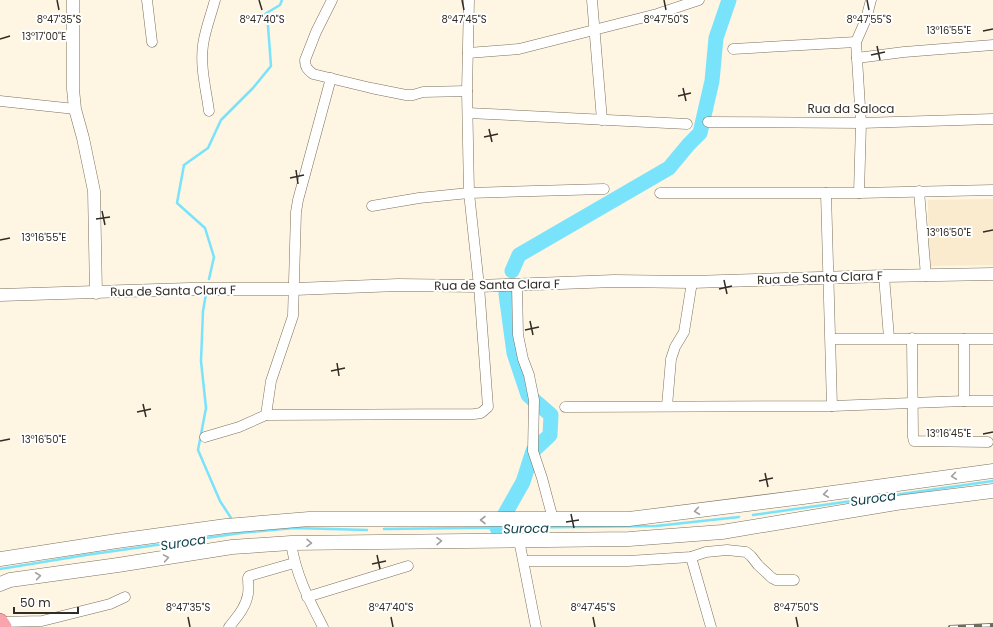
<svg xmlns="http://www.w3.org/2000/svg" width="993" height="627" viewBox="0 0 993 627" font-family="Poppins,sans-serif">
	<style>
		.built { fill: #fbebce }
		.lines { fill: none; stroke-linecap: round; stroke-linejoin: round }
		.stream { stroke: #79e3fb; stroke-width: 2.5 }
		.river { stroke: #79e3fb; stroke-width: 15 }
		.minor-casing { stroke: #7b715e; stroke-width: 11 }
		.tertiary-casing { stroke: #7b715e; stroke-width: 13 }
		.secondary-casing { stroke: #7b715e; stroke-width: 15 }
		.primary-casing { stroke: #ae525a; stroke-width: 16 }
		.minor { stroke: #fff; stroke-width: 10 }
		.tertiary { stroke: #fff; stroke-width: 12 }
		.secondary { stroke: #fff; stroke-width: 14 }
		.primary { stroke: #f7a4ad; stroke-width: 15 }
		.rail-casing { stroke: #6f695e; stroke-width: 4 }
		.rail { stroke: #fff; stroke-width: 2.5; stroke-dasharray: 8; stroke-linecap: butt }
		.oneway { stroke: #a2a09c }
		.ticks { fill: none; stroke: #312c24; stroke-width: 1.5 }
		.labels { text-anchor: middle; stroke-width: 4; stroke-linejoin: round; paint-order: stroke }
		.street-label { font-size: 12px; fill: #312c24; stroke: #fff }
		.water-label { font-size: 13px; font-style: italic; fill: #10414b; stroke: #fff }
		.ticks-label { font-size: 10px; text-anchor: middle; fill: #312c24; stroke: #fff; stroke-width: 4; stroke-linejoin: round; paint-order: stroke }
	</style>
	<rect width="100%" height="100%" fill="#fef5e3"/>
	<!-- built -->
	<path class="built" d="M 993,199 L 993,265 L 929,266 L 928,200 Z"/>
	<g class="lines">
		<!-- stream -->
		<g class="stream">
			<path d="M 209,279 L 214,257 L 205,228 L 177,203 L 184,165 L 208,148 L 221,120 L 253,88 L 271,66 L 268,26 L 265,14 L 280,5 L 282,0"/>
			<path d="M 206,294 L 203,311 L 201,361 L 206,408 L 198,450 L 220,501 L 233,521"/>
			<path d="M 753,515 L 993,481"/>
			<path d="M 384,529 L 656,526 L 739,517"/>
			<path d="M 0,569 L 86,555 L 241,533 L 294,528 L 367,530"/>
		</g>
		<!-- river -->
		<g class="river">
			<path d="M 512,271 L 519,255 L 669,168 L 689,144 L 700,133 L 712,81 L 716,38 L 729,0"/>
			<path d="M 497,528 L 523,482 L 533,451 L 550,435 L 551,415 L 528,395 L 514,353 L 506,294"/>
		</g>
		<defs>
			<g id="minor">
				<path d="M 147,0 L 152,42"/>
				<path d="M 332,0 L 316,32 L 305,60 C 305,67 307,69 313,74 L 371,88 L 406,95 L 413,95 L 423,92 L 467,91"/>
				<path d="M 592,0 L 602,120"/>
				<path d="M 733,49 L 856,42"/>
				<path d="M 468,53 L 519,49 L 657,14 L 699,0"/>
				<path d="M 857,58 L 904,52 L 993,45"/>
				<path d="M 0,101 L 75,109"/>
				<path d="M 209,111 C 206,89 200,67 203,45 C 205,30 211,15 215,0"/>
				<path d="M 468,113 L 687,124"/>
				<path d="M 708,122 L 861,123 L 993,119"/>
				<path d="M 919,191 L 926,276"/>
				<path d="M 660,193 L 859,193 L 993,190"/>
				<path d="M 826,193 L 832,406"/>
				<path d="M 859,193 L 861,123 L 856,42 L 866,19 L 871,0"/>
				<path d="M 372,206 L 419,198 L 469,193 L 604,189"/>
				<path d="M 884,276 L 889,338"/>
				<path d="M 517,285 L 518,335 L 523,359 L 529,375 L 534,400 L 533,451 L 542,478 L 553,519"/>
				<path d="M 912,338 L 913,437 L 914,441 L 988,442"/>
				<path d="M 831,339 L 993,339"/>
				<path d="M 964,339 L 964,401"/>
				<path d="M 667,406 L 671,359 L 675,347 L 684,332 L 692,282"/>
				<path d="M 565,407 L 832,406 L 964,401 L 993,401"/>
				<path d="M 266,415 L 271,381 L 293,316 L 296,212 L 298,200 L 331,78"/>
				<path d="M 205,437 L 239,427 L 266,415 L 474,414 L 481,413 L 488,407 L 479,286 L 469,193 L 467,91 L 469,0"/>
				<path d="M 519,540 L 536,627"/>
				<path d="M 291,543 C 296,575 308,598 323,627"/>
				<path d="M 691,557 L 711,627"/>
				<path d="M 524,561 L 628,561 L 691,557 L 706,552 L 727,550 L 746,552 L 751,556 L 758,565 L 772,578 L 776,580 L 794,580"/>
				<path d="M 307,597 L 408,566"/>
				<path d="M 1,622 L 42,621 L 110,604 L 125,597"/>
				<path d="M 229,627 C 237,617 246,607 248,594 C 249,589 248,583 248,578 L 249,576 L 294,563"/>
			</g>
			<g id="tertiary">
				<path d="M 73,0 L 73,89 L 75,109 L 83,138 L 94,191 L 96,293"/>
				<path d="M 0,295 L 189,289 L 295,289 L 398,285 L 479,286 L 614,281 L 692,282 L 884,276 L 993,274"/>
			</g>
			<g id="secondary">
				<path d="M 0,559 L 117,541 L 226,526 L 309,519 L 629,519 L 803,497 L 993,471"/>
				<path d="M 0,584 L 10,580 L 118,565 L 232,547 L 291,543 L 629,539 L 722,532 L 896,503 L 993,491"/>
			</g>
			<path id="primary" d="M 0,621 L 4,627"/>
		</defs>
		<!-- minor casing -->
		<use href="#minor" class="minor-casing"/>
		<!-- tertiary casing -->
		<use href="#tertiary" class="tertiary-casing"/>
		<!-- secondary casing -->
		<use href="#secondary" class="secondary-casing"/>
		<!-- primary casing -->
		<use href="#primary" class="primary-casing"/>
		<!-- minor -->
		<use href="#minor" class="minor"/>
		<!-- tertiary -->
		<use href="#tertiary" class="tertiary"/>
		<!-- secondary -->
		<use href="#secondary" class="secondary"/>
		<!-- primary -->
		<use href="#primary" class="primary"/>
		<defs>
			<path id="rail" d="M 950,627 L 993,625"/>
		</defs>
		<!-- rail casing -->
		<use href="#rail" class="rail-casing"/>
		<!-- rail -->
		<use href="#rail" class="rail"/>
	</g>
	<!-- one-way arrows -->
	<defs><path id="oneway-chevron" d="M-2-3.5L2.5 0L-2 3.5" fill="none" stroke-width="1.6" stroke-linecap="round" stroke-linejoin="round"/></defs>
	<g class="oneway">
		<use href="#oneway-chevron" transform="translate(954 476) rotate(172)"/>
		<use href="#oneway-chevron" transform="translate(826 494) rotate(172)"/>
		<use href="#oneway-chevron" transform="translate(697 511) rotate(172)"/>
		<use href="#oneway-chevron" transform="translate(483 520) rotate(-180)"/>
		<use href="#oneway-chevron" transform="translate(439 541) rotate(-1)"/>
		<use href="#oneway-chevron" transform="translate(309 543) rotate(1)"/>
		<use href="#oneway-chevron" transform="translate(166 558) rotate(-10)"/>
		<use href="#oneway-chevron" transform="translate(38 576) rotate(-8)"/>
	</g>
	<!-- ticks -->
	<path class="ticks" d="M 57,0 L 59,10M 259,0 L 262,10M 462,0 L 464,10M 664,0 L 666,10M 867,0 L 869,10M 983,31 L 993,29M 0,39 L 10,36M 877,46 L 880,60M 871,55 L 885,52M 683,88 L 686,101M 678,96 L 691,93M 489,129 L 492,142M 484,137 L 498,134M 296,170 L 298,184M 290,178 L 304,175M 102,211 L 105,225M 96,219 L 110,217M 983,232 L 993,230M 0,240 L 10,238M 724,280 L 727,294M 719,289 L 732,286M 530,321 L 533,335M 525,330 L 539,327M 337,363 L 339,376M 331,371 L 345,368M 143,404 L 146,417M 137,412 L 151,409M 983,434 L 993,432M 0,441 L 10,439M 765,473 L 768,487M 759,481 L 773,478M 571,514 L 574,528M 566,522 L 579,520M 377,555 L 380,569M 372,564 L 386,561M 188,617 L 190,627M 391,617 L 393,627M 593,617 L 595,627M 796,617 L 798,627"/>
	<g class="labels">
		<!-- street labels -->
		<g class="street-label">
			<text x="851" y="113">Rua da Saloca</text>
			<text transform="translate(820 278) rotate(-2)" y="4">Rua de Santa Clara F</text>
			<text transform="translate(497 285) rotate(-1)" y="4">Rua de Santa Clara F</text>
			<text transform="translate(173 291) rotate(-1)" y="4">Rua de Santa Clara F</text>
		</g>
		<!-- water labels -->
		<g class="water-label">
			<text transform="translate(873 498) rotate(-8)" y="5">Suroca</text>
			<text transform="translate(526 528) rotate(-1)" y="5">Suroca</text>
			<text transform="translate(183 542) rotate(-9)" y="5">Suroca</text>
		</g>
	</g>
	<g class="ticks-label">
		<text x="59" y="23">8°47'35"S</text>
		<text x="262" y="23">8°47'40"S</text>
		<text x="464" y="23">8°47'45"S</text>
		<text x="666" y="23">8°47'50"S</text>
		<text x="869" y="23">8°47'55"S</text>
		<text x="949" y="34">13°16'55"E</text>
		<text x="44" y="40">13°17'00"E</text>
		<text x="949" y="236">13°16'50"E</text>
		<text x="44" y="241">13°16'55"E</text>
		<text x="949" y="437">13°16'45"E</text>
		<text x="44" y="443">13°16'50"E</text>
		<text x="188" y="611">8°47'35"S</text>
		<text x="391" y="611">8°47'40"S</text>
		<text x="593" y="611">8°47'45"S</text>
		<text x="796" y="611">8°47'50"S</text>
	</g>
	<!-- scale -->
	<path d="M14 607v6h64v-6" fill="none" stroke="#312c24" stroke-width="2"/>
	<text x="20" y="607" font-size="12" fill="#312c24" stroke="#ffffff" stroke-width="3" paint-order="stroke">50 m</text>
</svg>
